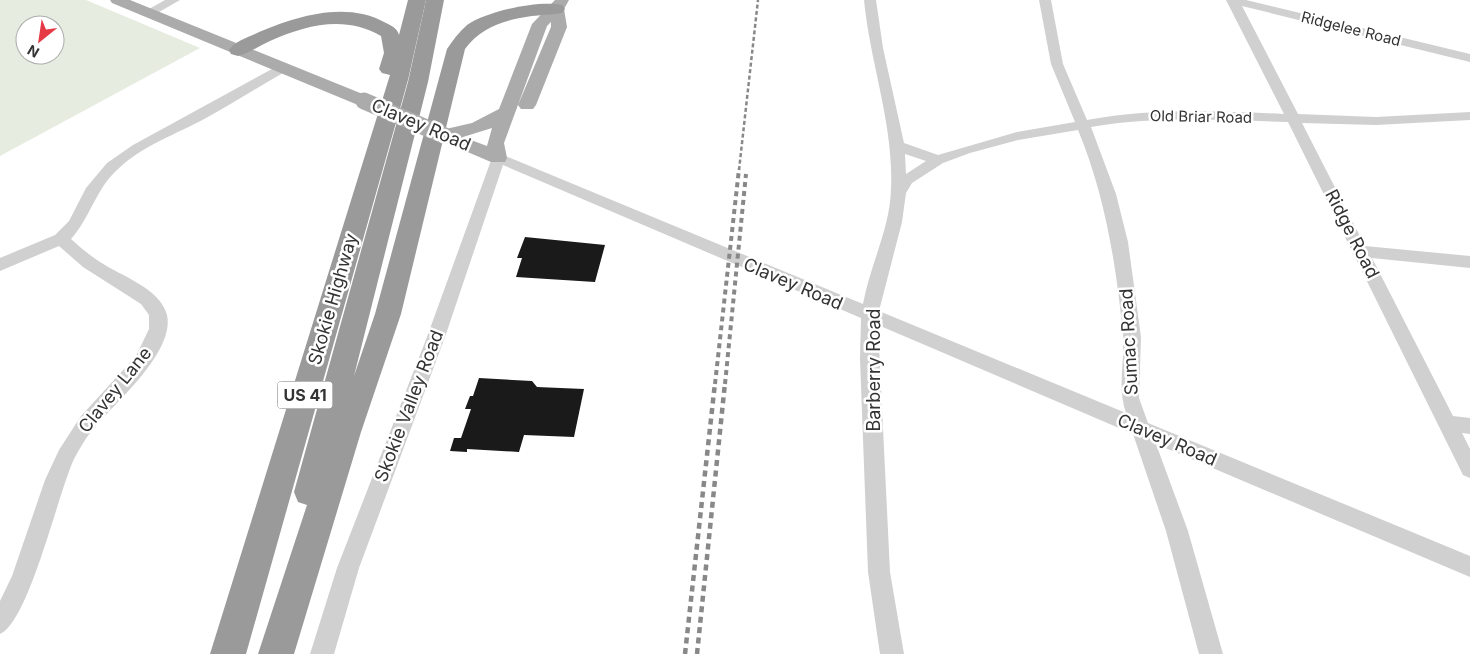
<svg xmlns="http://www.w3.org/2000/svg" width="1470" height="654" viewBox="0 0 1470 654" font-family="Inter,sans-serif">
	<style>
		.green { fill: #e6ecdf; fill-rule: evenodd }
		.building { fill: #1a1a1a }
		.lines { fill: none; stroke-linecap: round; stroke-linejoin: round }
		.minor { fill: #d0d0d0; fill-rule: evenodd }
		.major { fill: #ababab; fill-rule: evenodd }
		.highway { fill: #9a9a9a; fill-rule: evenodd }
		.rail-far2 { stroke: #888; stroke-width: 2.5; stroke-dasharray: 4 2.5; stroke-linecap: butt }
		.rail-far1 { stroke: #888; stroke-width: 4; stroke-dasharray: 5 4; stroke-linecap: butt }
		.rail { stroke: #888; stroke-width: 4.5; stroke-dasharray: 6 4.5; stroke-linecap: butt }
		.major-bridge { stroke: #ababab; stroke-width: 17 }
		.labels { text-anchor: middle; stroke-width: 5; stroke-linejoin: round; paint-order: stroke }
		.far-street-label { font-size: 15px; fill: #333; stroke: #fff }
		.shield { fill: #fff; stroke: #707070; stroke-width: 1 }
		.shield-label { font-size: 16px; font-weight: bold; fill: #333 }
		.street-label { font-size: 18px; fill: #333; stroke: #fff }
	</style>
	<rect width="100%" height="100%" fill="#fff"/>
	<!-- green -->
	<path class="green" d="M 0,0 L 86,0 L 200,48 L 0,156 ZM 25,25 L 55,25 L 55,55 L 25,55 Z"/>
	<!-- building -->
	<g class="building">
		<path d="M 525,237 L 605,245 L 595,282 L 516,277 L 522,258 L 517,258 Z"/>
		<path d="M 479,378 L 532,381 L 537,387 L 584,389 L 574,437 L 524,435 L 519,452 L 467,449 L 467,452 L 450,451 L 454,438 L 461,438 L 471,409 L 465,409 L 470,396 L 473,396 Z"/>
	</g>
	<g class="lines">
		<!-- minor -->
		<g class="minor">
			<path d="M 165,0 L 180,0 L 152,16 L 148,17 L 142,13 Z"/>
			<path d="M 864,0 L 876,0 L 883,48 L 904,143 L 938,155 L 1017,132 L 1075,122 L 1051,64 L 1039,0 L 1051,0 L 1063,64 L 1087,120 C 1152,108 1218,111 1284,114 L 1226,0 L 1246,0 L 1470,54 L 1470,62 L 1242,6 L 1298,114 L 1376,117 L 1470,112 L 1470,120 L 1376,125 L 1302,123 L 1365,246 L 1470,256 L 1470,268 L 1372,258 L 1453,416 L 1470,418 L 1470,434 L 1462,433 L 1470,449 L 1470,478 L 1463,475 L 1288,122 C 1222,120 1156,116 1091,127 L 1116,194 L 1128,242 L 1141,337 L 1139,398 L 1148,423 L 1470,556 L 1470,577 L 1156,444 L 1188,531 L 1223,654 L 1199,654 L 1166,531 L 1133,434 L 878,325 L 890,572 L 904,654 L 880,654 L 868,572 L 860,359 L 861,318 L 503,165 L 445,337 L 359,568 L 334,654 L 310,654 L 337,568 L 427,337 L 493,155 L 503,155 L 863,304 C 870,265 890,229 891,189 C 894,125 870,63 864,0 ZM 1078,130 C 1105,195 1116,264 1123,334 C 1125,361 1117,387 1126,413 L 879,311 L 902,222 L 906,193 L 912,183 L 943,163 L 970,153 L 1018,140 ZM 905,154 L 926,161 L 906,174 Z"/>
			<path d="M 283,63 L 288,64 L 289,67 L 288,70 C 260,86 233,103 206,118 C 177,134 141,146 117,170 C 96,189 90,218 71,239 C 80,247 89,255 100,262 C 121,276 160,288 167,315 C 175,352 116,402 95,427 C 86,437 80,448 74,459 C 58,493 29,622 0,634 L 0,601 L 12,576 L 45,480 L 59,450 L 81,416 L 136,356 L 149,329 L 149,315 L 141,304 L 83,267 L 59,246 L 0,271 L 0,258 L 55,235 L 69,221 L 86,188 L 107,163 L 133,145 Z"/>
		</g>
		<!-- major -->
		<g class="major">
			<path d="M 110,0 L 130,0 L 370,97 L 373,101 L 370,105 L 358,105 L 112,3 Z"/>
			<path d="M 555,0 L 569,0 L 564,9 L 567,27 L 536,105 L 533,109 L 521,109 L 518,105 L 551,27 L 551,22 L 547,26 L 504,143 L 507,158 L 505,162 L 491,162 L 437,139 L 434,135 L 437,131 L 472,123 L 499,109 L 532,24 ZM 492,128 L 487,146 L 463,137 Z"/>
		</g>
		<!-- highway -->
		<g class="highway">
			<path d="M 408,0 L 426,0 L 408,80 L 246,654 L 210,654 L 390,75 L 382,73 L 379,69 L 384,53 L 381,36 C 345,15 306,25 270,41 C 259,46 249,53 238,56 L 231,54 L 229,50 C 234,42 246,38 255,34 C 294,17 345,0 386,23 C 392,26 397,28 399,35 Z"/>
			<path d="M 426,0 L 444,0 L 428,82 L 354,376 L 375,314 L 447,49 C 453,40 459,32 467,25 C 488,11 538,0 562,5 L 565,9 L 562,13 L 556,14 C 523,16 486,20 465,49 L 401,314 L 361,432 L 294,654 L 258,654 L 307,505 L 298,502 L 294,492 L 408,82 Z"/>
		</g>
		<!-- rail-far2 -->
		<path class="rail-far2" d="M 739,170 L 758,0"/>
		<!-- rail-far1 -->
		<g class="rail-far1">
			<path d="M 715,384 L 739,169"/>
			<path d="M 725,384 L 746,174"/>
		</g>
		<!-- rail -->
		<g class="rail">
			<path d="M 685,654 L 715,383"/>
			<path d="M 697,654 L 725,383"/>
		</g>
		<!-- major-bridge -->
		<path class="major-bridge" d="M 364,101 L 443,135"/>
	</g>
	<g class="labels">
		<!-- far-street labels -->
		<g class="far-street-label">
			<text transform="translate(1351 29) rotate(14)" y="5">Ridgelee Road</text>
			<text transform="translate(1201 117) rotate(1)" y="5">Old Briar Road</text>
		</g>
		<!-- shield labels -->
		<rect class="shield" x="277.5" y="381.5" width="55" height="27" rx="4"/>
		<g class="shield-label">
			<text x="305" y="401">US 41</text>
		</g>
		<!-- street labels -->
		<g class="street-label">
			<text transform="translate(421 125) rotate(23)" y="6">Clavey Road</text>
			<text transform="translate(1352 234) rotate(63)" y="6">Ridge Road</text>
			<text transform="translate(793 284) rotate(23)" y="6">Clavey Road</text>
			<text transform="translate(333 299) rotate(-74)" y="6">Skokie Highway</text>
			<text transform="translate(1129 342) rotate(-93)" y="6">Sumac Road</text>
			<text transform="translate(874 370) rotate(-90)" y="6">Barberry Road</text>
			<text transform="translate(115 390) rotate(-51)" y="6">Clavey Lane</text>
			<text transform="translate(409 406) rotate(-69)" y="6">Skokie Valley Road</text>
			<text transform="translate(1167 440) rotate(23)" y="6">Clavey Road</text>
		</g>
	</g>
	<!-- north arrow -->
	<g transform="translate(40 40) rotate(210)"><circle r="24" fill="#ffffff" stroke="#adadad"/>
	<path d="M0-4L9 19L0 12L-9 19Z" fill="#e63946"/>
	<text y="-8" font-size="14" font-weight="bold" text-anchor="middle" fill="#333333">N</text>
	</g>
</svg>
